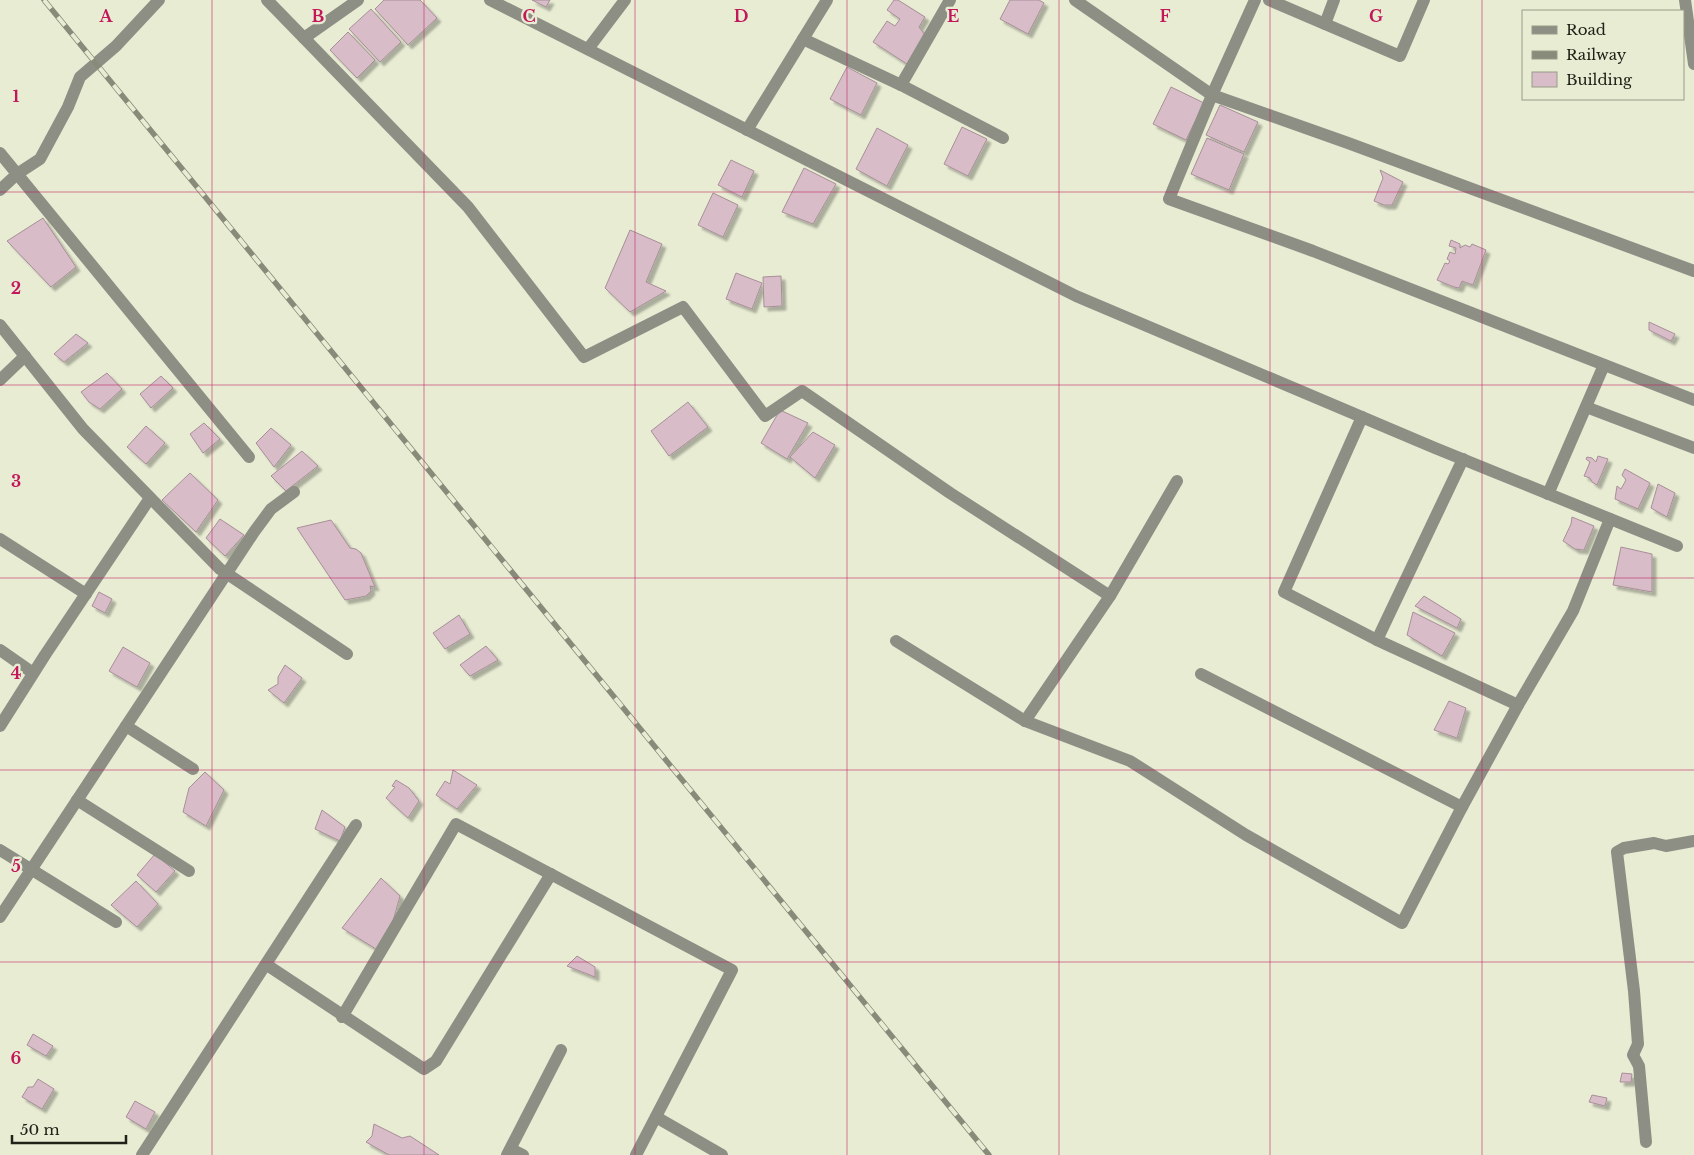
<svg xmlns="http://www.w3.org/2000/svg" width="1694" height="1155" viewBox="0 0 1694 1155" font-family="'Libre Baskerville',serif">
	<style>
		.building { fill: #d8bdc8; stroke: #a78e98; filter: url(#shadow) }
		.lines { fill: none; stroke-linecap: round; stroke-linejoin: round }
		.minor { stroke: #8d8f85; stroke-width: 12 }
		.rail-casing { stroke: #888b79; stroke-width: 5.5 }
		.rail { stroke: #e8ecd3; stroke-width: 4; stroke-dasharray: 11; stroke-linecap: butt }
		.grid { fill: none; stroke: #c2185b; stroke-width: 1; stroke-opacity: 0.55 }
		.grid-label { font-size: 16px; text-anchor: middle; font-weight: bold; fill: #c2185b; stroke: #e8ecd3; stroke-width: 4.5; stroke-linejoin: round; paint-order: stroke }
	</style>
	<defs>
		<filter id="shadow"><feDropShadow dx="4" dy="4" stdDeviation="1" flood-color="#0004"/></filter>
	</defs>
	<rect width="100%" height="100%" fill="#e8ecd3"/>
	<!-- building -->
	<g class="building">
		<path d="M 384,0 L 420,0 L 437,18 L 408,45 L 375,9 Z"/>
		<path d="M 532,0 L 550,0 L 546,7 Z"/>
		<path d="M 894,0 L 898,0 L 925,17 L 919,27 L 925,35 L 907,64 L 873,42 L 887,21 L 895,26 L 900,19 L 887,10 Z"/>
		<path d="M 1010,0 L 1039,0 L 1044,3 L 1028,34 L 1000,19 Z"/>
		<path d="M 371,9 L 401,42 L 380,62 L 349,29 Z"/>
		<path d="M 348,32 L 375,60 L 357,78 L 330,50 Z"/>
		<path d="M 847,67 L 877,83 L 861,115 L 830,99 Z"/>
		<path d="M 1171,87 L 1204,103 L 1186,140 L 1153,124 Z"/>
		<path d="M 1220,105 L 1258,122 L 1244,152 L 1206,135 Z"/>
		<path d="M 962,127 L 987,139 L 968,176 L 944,164 Z"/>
		<path d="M 877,128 L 908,145 L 887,186 L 856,169 Z"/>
		<path d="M 1207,138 L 1244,154 L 1229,190 L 1191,174 Z"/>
		<path d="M 731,160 L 754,171 L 742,197 L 718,185 Z"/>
		<path d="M 804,168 L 836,184 L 813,224 L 782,212 Z"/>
		<path d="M 1380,170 L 1403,182 L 1392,205 L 1384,205 L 1374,201 L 1383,178 Z"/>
		<path d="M 713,193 L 738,205 L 723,237 L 698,225 Z"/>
		<path d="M 43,218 L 76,267 L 51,287 L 7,241 Z"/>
		<path d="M 630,230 L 662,244 L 646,282 L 666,291 L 630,312 L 605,288 Z"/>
		<path d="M 1451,240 L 1460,244 L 1460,248 L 1465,245 L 1470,247 L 1472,244 L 1486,250 L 1473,285 L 1462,281 L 1459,288 L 1454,287 L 1437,280 L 1445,263 L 1448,264 L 1450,261 L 1447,259 L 1450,252 L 1455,254 L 1456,248 L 1449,246 Z"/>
		<path d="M 736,273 L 762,283 L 752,309 L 726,299 Z"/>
		<path d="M 781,276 L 782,306 L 764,307 L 763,277 Z"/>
		<path d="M 1649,322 L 1675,334 L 1671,341 L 1649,330 Z"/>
		<path d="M 76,334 L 88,343 L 64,362 L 54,354 Z"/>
		<path d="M 107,373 L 122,389 L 100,409 L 89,402 L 81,392 Z"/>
		<path d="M 161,376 L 173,388 L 151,408 L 140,394 Z"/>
		<path d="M 688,402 L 708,427 L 669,456 L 651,431 Z"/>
		<path d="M 780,410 L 808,423 L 787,459 L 761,443 Z"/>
		<path d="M 204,423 L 220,439 L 203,453 L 190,434 Z"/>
		<path d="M 146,426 L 165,443 L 146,464 L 127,447 Z"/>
		<path d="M 271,428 L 291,445 L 274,467 L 256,443 Z"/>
		<path d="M 813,432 L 835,445 L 815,478 L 790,457 Z"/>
		<path d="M 302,451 L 318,466 L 286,491 L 271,476 Z"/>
		<path d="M 1598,456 L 1608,459 L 1597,485 L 1592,482 L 1590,478 L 1584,476 L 1590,462 L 1586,459 L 1587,457 L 1592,458 L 1596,462 Z"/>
		<path d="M 1625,469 L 1650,483 L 1638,509 L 1615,499 L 1617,486 L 1621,489 L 1626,480 L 1622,475 Z"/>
		<path d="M 190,473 L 218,500 L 196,532 L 162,500 Z"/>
		<path d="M 1658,484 L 1675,493 L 1667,517 L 1651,508 Z"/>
		<path d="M 1572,517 L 1594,526 L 1584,550 L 1575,549 L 1563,541 L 1571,524 Z"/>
		<path d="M 220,519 L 244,535 L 225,556 L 206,538 Z"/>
		<path d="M 331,520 L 350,548 L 356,549 L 361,553 L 375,587 L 370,586 L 371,591 L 366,596 L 345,600 L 297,528 Z"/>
		<path d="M 1621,547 L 1652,554 L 1652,592 L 1613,585 Z"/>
		<path d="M 99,592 L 112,599 L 105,613 L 92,606 Z"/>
		<path d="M 1424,596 L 1461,619 L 1457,628 L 1415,606 Z"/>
		<path d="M 1413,612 L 1455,633 L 1442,656 L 1407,635 Z"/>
		<path d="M 459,615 L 470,634 L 445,649 L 433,633 Z"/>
		<path d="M 486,646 L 498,660 L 470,676 L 460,665 Z"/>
		<path d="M 123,647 L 150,663 L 137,687 L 109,671 Z"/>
		<path d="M 285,665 L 302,678 L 284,703 L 268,690 L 278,684 L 278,677 Z"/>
		<path d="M 1449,701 L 1466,708 L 1457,738 L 1434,730 Z"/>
		<path d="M 453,770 L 477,785 L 457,809 L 436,795 L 445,781 L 450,784 Z"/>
		<path d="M 205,772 L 224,790 L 206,826 L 183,812 L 189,788 Z"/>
		<path d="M 396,780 L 409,788 L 419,801 L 408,818 L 386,798 L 395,787 L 392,786 Z"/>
		<path d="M 322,810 L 345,827 L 340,841 L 315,829 Z"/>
		<path d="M 155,854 L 175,871 L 156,892 L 137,875 Z"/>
		<path d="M 381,878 L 400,896 L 393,921 L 376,949 L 342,928 Z"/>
		<path d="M 136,881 L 158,904 L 137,927 L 111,905 Z"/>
		<path d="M 577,956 L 595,967 L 595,977 L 567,966 Z"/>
		<path d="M 33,1034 L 53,1046 L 46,1056 L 27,1045 Z"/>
		<path d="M 1622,1073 L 1632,1074 L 1631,1082 L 1620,1082 Z"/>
		<path d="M 38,1079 L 54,1089 L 42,1109 L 22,1097 L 28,1087 L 33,1087 Z"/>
		<path d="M 1592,1095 L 1607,1098 L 1605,1106 L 1589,1102 Z"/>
		<path d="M 135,1101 L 155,1112 L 146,1129 L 126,1117 Z"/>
		<path d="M 374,1124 L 402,1138 L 410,1136 L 439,1155 L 389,1155 L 366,1142 L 372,1136 Z"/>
	</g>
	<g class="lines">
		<!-- minor -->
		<g class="minor">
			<path d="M 267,0 L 304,38 L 358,0"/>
			<path d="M 490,0 L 1076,296 L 1435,448 L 1677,546"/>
			<path d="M 950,0 L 901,85 L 1003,138"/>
			<path d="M 1075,0 L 1212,95 L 1348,143 L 1694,271"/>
			<path d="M 1255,0 L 1212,95 L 1169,199 L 1313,251 L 1694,400"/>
			<path d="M 1269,0 L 1400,56 L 1424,0"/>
			<path d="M 1685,0 L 1694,64"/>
			<path d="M 1325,24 L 1334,0"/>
			<path d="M 304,38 L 468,207 L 584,357 L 683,307 L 765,416 L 802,391 L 950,493 L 1110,596 L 1177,481"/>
			<path d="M 803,39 L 901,85"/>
			<path d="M 588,49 L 625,0"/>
			<path d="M 747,130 L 827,0"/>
			<path d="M 0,153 L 249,457"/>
			<path d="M 0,190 L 17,174 L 40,159 L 68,107 L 80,77 L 116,46 L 159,0"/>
			<path d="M 0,325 L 83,429 L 220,569 L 347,654"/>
			<path d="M 0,380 L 25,356"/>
			<path d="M 1586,407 L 1694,448"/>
			<path d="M 1362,417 L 1284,592 L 1377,640"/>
			<path d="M 1463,459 L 1377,640 L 1518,705 L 1573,611 L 1610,519"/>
			<path d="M 1548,494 L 1604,365"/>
			<path d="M 0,539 L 86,594"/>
			<path d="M 896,641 L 1025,721 L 1130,761 L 1246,835 L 1402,923 L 1462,807"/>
			<path d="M 0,650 L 33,673"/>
			<path d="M 1201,674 L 1462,807 L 1518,705"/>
			<path d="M 1025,721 L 1110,596"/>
			<path d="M 0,726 L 45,655 L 150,498"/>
			<path d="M 126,726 L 193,769"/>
			<path d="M 77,800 L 189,871"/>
			<path d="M 0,850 L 116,922"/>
			<path d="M 0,917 L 254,532 L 271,509 L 294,492"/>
			<path d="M 267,965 L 424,1069 L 436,1061 L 551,874"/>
			<path d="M 342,1017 L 456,824 L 732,970 L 636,1155"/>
			<path d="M 656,1117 L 722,1155"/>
			<path d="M 1646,1142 L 1639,1066 L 1633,1055 L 1638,1044 L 1634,991 L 1617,852 L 1624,848 L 1654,843 L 1666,846 L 1694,841"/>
			<path d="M 511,1149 L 523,1155"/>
			<path d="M 142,1155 L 356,825"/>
			<path d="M 507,1155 L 561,1050"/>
		</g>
		<defs>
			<path id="rail" d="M 44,0 L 989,1155"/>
		</defs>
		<!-- rail casing -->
		<use href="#rail" class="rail-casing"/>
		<!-- rail -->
		<use href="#rail" class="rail"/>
	</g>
	<!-- grid -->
	<path class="grid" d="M 212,0 L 212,1155M 424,0 L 424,1155M 635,0 L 635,1155M 847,0 L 847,1155M 1059,0 L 1059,1155M 1270,0 L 1270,1155M 1482,0 L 1482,1155M 0,192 L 1694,192M 0,385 L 1694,385M 0,578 L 1694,578M 0,770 L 1694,770M 0,962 L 1694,962"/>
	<g class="grid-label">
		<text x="106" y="22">A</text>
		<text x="318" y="22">B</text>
		<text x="529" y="22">C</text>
		<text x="741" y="22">D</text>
		<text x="953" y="22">E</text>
		<text x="1165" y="22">F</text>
		<text x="1376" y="22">G</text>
		<text x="16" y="102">1</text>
		<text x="16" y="294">2</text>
		<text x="16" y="487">3</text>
		<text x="16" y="679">4</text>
		<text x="16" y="872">5</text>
		<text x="16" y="1064">6</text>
	</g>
	<!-- legend -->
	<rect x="1522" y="10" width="162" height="90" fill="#e8ecd3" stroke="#989b88"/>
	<rect x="1532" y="26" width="25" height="8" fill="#8d8f85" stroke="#989b88"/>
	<text x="1566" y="35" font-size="15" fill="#202118">Road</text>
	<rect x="1532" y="51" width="25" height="8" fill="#888b79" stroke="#989b88"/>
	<text x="1566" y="60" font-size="15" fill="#202118">Railway</text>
	<rect x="1532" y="72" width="25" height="15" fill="#d8bdc8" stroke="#989b88"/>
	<text x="1566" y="85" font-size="15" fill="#202118">Building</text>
	<!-- scale -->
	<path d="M12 1135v8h114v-8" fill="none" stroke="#202118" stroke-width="2.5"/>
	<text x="20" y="1135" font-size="15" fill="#202118" stroke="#e8ecd3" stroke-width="4" paint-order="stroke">50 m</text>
</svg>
